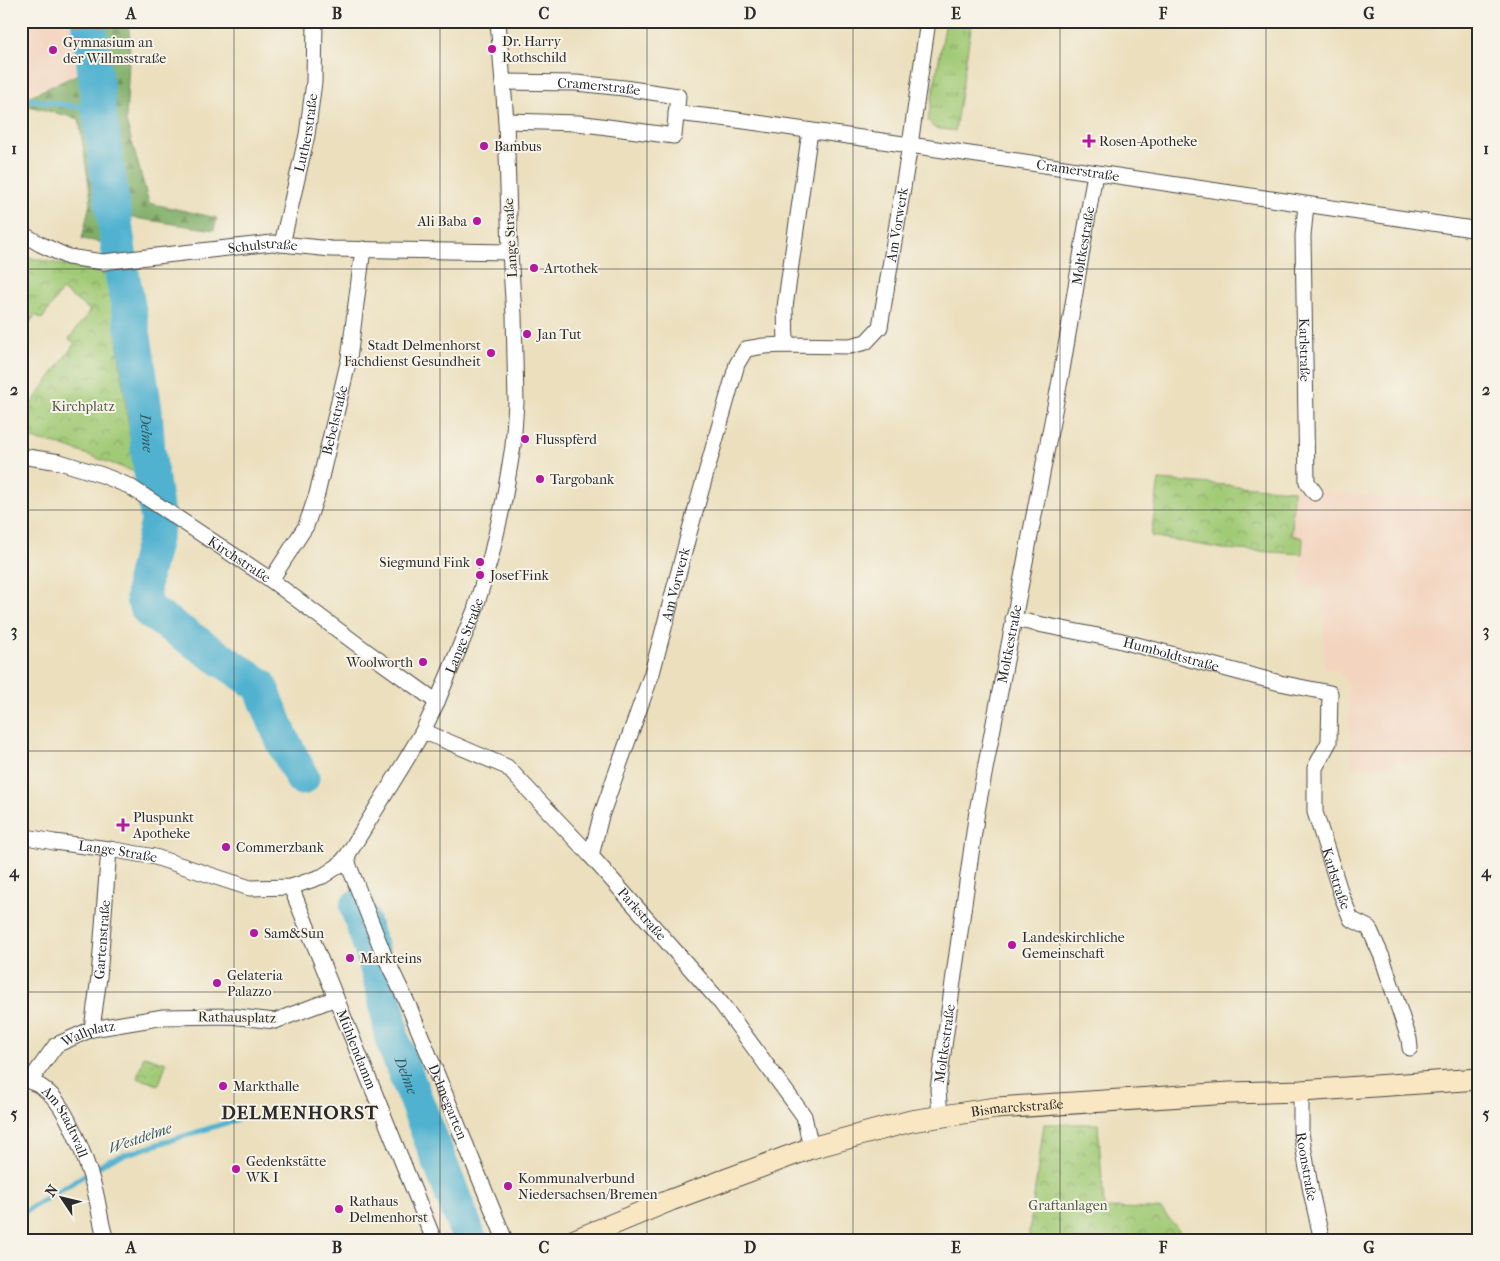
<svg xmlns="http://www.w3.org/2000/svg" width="1500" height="1261" viewBox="0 0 1500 1261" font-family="'IM FELL French Canon',serif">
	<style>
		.built { fill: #f3d4bf }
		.grass { fill: url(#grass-tufts); stroke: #667a50 }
		.forest { fill: url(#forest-firs); stroke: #566c49 }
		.park { fill: url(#park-crowns); stroke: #667a50 }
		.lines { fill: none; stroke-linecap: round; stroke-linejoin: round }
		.stream { stroke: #51b2d0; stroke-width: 5.5 }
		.river { stroke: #51b2d0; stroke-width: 35 }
		.street-casing { stroke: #484641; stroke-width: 17 }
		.secondary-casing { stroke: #484641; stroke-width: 23 }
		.street { stroke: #fff; stroke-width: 15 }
		.secondary { stroke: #f9e7c3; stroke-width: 21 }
		.grid { fill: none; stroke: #2b2b2b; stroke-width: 1; stroke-opacity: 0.55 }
		.poi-dot { fill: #b5179e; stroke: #f7f3e8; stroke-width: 2 }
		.labels { text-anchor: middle; stroke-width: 4; stroke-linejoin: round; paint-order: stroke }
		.poi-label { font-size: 14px; fill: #2b2b2b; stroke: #f7f3e8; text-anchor: start }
		.street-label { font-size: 14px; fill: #2b2b2b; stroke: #f7f3e8 }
		.park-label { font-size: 14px; fill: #4e5b42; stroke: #f7f3e8 }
		.water-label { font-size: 15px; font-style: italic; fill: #385a65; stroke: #f7f3e8 }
		.district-label { font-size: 19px; font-weight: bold; letter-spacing: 1px; fill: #2b2b2b; stroke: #f7f3e8 }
		.neatline { fill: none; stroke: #2b2b2b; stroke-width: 2 }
		.grid-label { font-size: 16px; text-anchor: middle; font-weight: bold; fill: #2b2b2b }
	</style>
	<defs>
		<pattern id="grass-tufts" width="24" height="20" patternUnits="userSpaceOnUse" patternTransform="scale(1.25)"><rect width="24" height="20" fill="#a1ca76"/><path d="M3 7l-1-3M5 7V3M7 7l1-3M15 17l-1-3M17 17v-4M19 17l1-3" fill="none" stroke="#83a461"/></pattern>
		<pattern id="forest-firs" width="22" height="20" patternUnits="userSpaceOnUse" patternTransform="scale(1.25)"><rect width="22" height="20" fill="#80ae67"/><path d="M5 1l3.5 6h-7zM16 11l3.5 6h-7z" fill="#698e55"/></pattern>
		<pattern id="park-crowns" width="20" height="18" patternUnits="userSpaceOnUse" patternTransform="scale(1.25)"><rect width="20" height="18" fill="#a1ca76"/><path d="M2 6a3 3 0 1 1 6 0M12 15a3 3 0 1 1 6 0" fill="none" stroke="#83a461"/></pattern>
	</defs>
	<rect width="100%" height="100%" fill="#f7f3e8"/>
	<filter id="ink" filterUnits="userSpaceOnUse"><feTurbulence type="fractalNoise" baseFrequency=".02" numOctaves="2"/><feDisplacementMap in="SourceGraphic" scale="10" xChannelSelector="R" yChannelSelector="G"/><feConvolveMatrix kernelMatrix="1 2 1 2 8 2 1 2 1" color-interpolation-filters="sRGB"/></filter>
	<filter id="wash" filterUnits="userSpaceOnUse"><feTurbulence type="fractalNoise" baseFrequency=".0096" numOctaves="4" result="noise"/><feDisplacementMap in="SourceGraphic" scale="20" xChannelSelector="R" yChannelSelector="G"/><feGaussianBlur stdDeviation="1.12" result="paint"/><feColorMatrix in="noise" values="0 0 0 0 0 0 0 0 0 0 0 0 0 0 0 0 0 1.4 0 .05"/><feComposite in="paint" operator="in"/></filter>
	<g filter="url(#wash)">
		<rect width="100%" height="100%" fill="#ebdfbd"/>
		<!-- built -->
		<g class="built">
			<path d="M 21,21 L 84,21 L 85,71 L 27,92 L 21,91 Z"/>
			<path d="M 1159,480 L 1377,496 L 1479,500 L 1472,757 L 1352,768 L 1348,684 L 1337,670 L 1325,668 L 1322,588 L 1300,587 L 1301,554 L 1223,549 L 1151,536 Z"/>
		</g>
		<!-- grass -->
		<path class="grass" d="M 946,21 L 972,21 L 955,131 L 934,128 L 928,120 Z"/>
		<!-- forest -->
		<path class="forest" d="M 84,21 L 128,21 L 130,40 L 126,121 L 149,203 L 217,218 L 214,230 L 108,214 L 112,242 L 100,242 L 82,239 L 91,199 L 79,119 L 21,104 L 21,100 L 85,71 Z"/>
		<!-- park -->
		<g class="park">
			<path d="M 22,256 L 108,274 L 135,472 L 61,445 L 21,437 L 21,418 L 75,343 L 69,339 L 90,310 L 62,290 L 42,319 L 35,315 L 21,335 L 21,259 Z"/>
			<path d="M 1159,480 L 1293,490 L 1292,535 L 1303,538 L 1302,554 L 1223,549 L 1151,536 Z"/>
			<path d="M 144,1056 L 166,1063 L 159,1085 L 137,1078 Z"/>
			<path d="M 1044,1124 L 1098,1124 L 1104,1208 L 1161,1209 L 1187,1240 L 1028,1240 Z"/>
		</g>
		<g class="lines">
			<!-- stream -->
			<g class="stream">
				<path d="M 21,98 L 99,110"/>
				<path d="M 21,1214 L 111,1159 L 248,1116"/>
			</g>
			<!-- river -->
			<g class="river">
				<path id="s1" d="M 89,21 L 99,110 L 122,273 L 135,343 L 145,410 L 148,451 L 158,522 L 144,580 L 143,599 L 149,611 L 260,685 L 282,739 L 302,778"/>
				<path id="s2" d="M 357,907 C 372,951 387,993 392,1039 L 470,1240"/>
			</g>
		</g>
	</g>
	<g filter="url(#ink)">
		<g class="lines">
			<defs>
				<g id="street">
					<path id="s3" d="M 503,82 L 576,83 L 624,88 L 678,96 L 674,136 L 578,123 L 506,121"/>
					<path id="s4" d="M 676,113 L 730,119 L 910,145 L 1479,230"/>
					<path id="s5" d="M 1306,205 L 1303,236 L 1307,482 L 1315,493"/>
					<path id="s6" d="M 21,233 L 40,244 L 68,257 L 103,262 L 272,243 L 331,249 L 510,252"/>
					<path id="s7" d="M 282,244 L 307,135 L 314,82 L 315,21"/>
					<path d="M 786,345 L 785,307 L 810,131"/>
					<path id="s8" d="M 21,456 L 60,462 L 102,475 L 129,486 L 271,580 L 366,651 L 437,702"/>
					<path id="s9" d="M 271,580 L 306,526 L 317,494 L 349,359 L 363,249"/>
					<path id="s10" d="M 1013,619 L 1118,640 L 1280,683 L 1330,693 L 1329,742 L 1315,768 L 1315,812 L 1341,894 L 1351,919 L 1369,928 L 1382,957 L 1409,1039 L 1410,1048"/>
					<path id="s11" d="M 423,731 L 507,767 L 591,856 L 721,1003 L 804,1116 L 811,1148"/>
					<path id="s12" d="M 21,836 L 54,842 L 109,849 L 155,857 L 250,888 L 291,887 L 323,876 L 338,866 L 347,856 L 406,760 L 423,731 L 437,702 L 475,610 L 491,556 L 504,500 L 513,446 L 516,403 L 514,315 L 510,252 L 506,121 L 498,21"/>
					<path d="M 347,856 L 349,866 L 386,960"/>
					<path id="s13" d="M 591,856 L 601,816 L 652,673 L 689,533 L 737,364 L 746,349 L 764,346 L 786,345 L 850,346 L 866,342 L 880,327 L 910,145 L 928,21"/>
					<path id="s14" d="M 291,887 L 434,1240"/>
					<path id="s15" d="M 389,965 L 410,1009 L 505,1240"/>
					<path id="s16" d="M 92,1029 L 99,977 L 109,849"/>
					<path id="s17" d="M 21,1079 C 31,1081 42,1086 49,1093 C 68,1109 87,1162 94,1187 C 99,1204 100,1222 106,1240"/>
					<path id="s18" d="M 30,1081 L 56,1045 L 92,1029 L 164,1017 L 230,1016 L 275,1021 L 336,998"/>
					<path id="s19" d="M 1301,1091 L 1301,1133 L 1311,1192 L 1321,1236 L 1323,1240"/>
					<path id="s20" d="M 940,1117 L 938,1089 L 977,811 L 1062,370 L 1095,173"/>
				</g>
				<g id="secondary">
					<path id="s21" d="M 575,1240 L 671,1200 L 811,1148 L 911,1121 L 996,1108 L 1230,1093 L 1301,1091 L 1479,1079"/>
				</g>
			</defs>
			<!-- street casing -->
			<use href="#street" class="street-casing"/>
			<!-- secondary casing -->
			<use href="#secondary" class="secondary-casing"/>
			<!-- street -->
			<use href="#street" class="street"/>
			<!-- secondary -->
			<use href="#secondary" class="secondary"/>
		</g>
	</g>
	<!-- grid -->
	<path class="grid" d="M 234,21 L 234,1240M 440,21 L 440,1240M 647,21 L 647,1240M 853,21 L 853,1240M 1060,21 L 1060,1240M 1266,21 L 1266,1240M 21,269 L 1479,269M 21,510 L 1479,510M 21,751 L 1479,751M 21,992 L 1479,992"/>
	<!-- markers -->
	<g class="poi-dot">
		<circle cx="492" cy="49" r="5"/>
		<circle cx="53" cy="50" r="5"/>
		<path d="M1086.5 133.5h5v5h5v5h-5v5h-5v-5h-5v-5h5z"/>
		<circle cx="484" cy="146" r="5"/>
		<circle cx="477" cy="221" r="5"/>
		<circle cx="534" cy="268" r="5"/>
		<circle cx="527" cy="334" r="5"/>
		<circle cx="491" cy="353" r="5"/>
		<circle cx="525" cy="439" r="5"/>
		<circle cx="540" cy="479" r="5"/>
		<circle cx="480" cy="562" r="5"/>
		<circle cx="480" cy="575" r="5"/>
		<circle cx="423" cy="662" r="5"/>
		<path d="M120.5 817.5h5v5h5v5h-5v5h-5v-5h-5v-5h5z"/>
		<circle cx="226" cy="847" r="5"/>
		<circle cx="254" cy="933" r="5"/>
		<circle cx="1012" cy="945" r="5"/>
		<circle cx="350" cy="958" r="5"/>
		<circle cx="217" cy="983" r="5"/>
		<circle cx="223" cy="1086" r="5"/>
		<circle cx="236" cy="1169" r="5"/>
		<circle cx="508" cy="1186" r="5"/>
		<circle cx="339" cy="1209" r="5"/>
	</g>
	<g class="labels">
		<!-- poi labels -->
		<g class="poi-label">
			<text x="502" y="46">Dr. Harry<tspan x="502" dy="16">Rothschild</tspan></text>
			<text x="63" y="47">Gymnasium an<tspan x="63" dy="16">der Willmsstraße</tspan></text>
			<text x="1099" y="146">Rosen-Apotheke</text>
			<text x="494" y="151">Bambus</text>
			<text x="467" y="226" text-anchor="end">Ali Baba</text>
			<text x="544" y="273">Artothek</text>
			<text x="537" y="339">Jan Tut</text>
			<text x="481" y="350" text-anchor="end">Stadt Delmenhorst<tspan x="481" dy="16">Fachdienst Gesundheit</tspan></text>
			<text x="535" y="444">Flusspferd</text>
			<text x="550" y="484">Targobank</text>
			<text x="470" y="567" text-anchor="end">Siegmund Fink</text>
			<text x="490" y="580">Josef Fink</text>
			<text x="413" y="667" text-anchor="end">Woolworth</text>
			<text x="133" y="822">Pluspunkt<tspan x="133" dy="16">Apotheke</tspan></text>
			<text x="236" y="852">Commerzbank</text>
			<text x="264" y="938">Sam&amp;Sun</text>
			<text x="1022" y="942">Landeskirchliche<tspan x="1022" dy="16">Gemeinschaft</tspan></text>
			<text x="360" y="963">Markteins</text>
			<text x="227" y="980">Gelateria<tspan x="227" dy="16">Palazzo</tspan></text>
			<text x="233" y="1091">Markthalle</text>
			<text x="246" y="1166">Gedenkstätte<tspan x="246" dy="16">WK I</tspan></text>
			<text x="518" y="1183">Kommunalverbund<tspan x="518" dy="16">Niedersachsen/Bremen</tspan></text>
			<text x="349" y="1206">Rathaus<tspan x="349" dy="16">Delmenhorst</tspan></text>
		</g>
		<!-- street labels -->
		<g class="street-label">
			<text dy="5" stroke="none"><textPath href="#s3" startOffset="96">Cramerstraße</textPath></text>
			<text dy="5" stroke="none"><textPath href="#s7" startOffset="114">Lutherstraße</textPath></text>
			<text dy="5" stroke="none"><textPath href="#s4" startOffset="406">Cramerstraße</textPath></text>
			<text dy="5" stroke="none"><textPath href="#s13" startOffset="776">Am Vorwerk</textPath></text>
			<text transform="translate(510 238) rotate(-93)" y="5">Lange Straße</text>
			<text dy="5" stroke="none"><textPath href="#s20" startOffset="884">Moltkestraße</textPath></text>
			<text dy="5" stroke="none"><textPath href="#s6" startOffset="249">Schulstraße</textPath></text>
			<text dy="5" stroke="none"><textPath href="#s5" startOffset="145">Karlstraße</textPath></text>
			<text dy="5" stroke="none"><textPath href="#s9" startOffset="174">Bebelstraße</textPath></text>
			<text dy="5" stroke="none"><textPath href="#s8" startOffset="245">Kirchstraße</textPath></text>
			<text dy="5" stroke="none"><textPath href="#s13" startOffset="285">Am Vorwerk</textPath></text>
			<text dy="5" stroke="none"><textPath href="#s12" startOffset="592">Lange Straße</textPath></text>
			<text dy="5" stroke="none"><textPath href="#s20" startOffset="479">Moltkestraße</textPath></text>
			<text dy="5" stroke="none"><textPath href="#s10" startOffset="162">Humboldtstraße</textPath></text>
			<text dy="5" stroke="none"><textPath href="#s12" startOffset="98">Lange Straße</textPath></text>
			<text dy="5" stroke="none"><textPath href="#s10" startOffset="518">Karlstraße</textPath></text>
			<text dy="5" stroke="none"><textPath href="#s11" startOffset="291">Parkstraße</textPath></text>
			<text dy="5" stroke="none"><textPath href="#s16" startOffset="90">Gartenstraße</textPath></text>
			<text transform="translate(237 1017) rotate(1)" y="5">Rathausplatz</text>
			<text dy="5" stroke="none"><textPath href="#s18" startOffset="79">Wallplatz</textPath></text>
			<text dy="5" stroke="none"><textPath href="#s20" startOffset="74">Moltkestraße</textPath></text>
			<text dy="5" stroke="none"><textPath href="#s14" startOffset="175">Mühlendamm</textPath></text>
			<text dy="5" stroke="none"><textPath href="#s15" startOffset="149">Delmegarten</textPath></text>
			<text dy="5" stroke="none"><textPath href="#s21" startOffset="464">Bismarckstraße</textPath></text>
			<text dy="5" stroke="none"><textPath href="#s17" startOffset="65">Am Stadtwall</textPath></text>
			<text dy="5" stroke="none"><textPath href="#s19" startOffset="76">Roonstraße</textPath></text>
		</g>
		<!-- park labels -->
		<g class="park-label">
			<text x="83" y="411">Kirchplatz</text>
			<text x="1068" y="1210">Graftanlagen</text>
		</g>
		<!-- water labels -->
		<g class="water-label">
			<text dy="5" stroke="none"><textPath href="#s1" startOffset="416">Delme</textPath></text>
			<text dy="5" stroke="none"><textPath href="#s2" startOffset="176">Delme</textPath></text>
			<text transform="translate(140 1138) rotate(-19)" y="5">Westdelme</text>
		</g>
		<!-- district labels -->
		<g class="district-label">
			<text x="300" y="1119">DELMENHORST</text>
		</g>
	</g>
	<!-- margin -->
	<rect width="1500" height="1261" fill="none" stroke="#f7f3e8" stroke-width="55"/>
	<!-- north arrow -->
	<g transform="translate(62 1198) rotate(305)" stroke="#f7f3e8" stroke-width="4" paint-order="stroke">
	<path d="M0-4L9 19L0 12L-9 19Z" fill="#2b2b2b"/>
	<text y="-8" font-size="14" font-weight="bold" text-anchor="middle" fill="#2b2b2b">N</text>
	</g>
	<rect x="28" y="28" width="1444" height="1206" class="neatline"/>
	<g class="grid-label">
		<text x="131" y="19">A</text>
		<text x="337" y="19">B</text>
		<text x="544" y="19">C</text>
		<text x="750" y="19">D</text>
		<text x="956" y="19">E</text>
		<text x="1163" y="19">F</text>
		<text x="1369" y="19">G</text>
		<text x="14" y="154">1</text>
		<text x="1486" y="154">1</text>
		<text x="14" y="395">2</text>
		<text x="1486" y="395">2</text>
		<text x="14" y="636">3</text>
		<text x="1486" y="636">3</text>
		<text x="14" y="877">4</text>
		<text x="1486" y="877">4</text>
		<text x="14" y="1119">5</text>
		<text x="1486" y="1119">5</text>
		<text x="131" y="1253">A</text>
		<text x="337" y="1253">B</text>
		<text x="544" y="1253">C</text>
		<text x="750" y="1253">D</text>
		<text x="956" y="1253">E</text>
		<text x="1163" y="1253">F</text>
		<text x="1369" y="1253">G</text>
	</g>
</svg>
